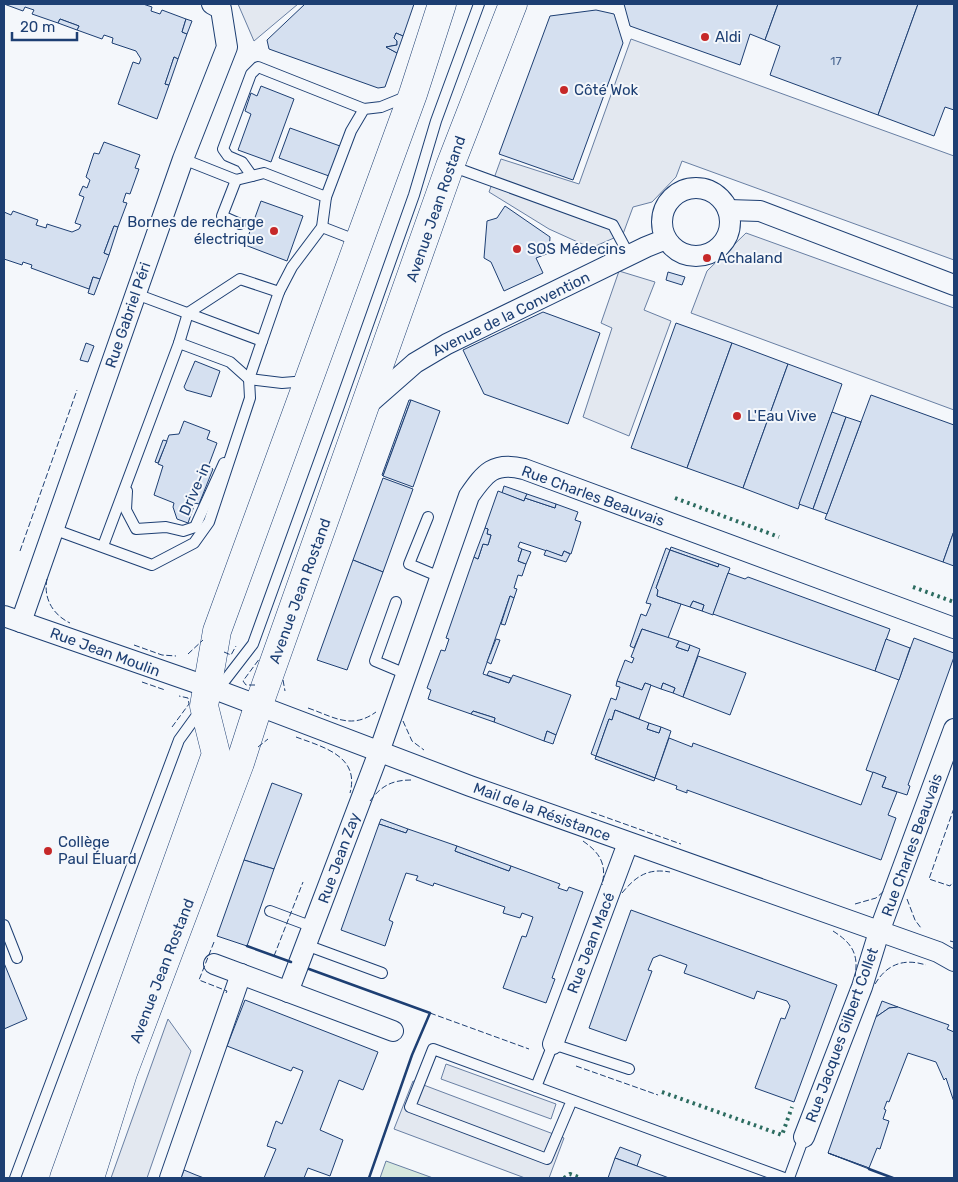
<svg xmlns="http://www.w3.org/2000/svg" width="958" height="1182" viewBox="0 0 958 1182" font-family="Rubik,sans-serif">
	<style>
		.green { fill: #d7e8df; stroke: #687fa3 }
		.parking { fill: #e3e8f0; stroke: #687fa3 }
		.building { fill: #d5e0f0; stroke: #1d3f73 }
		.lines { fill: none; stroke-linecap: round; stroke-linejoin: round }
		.lane-casing { stroke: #1d3f73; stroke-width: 12 }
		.street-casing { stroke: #1d3f73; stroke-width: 22 }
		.primary-casing { stroke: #1d3f73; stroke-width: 29 }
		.lane { stroke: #f4f7fb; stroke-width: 10 }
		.street { stroke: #f4f7fb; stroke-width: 20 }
		.primary { stroke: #f4f7fb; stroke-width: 28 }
		.hedge { stroke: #2c6c60; stroke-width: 4; stroke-dasharray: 2.5 4; stroke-linecap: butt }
		.fence { stroke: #1d3f73; stroke-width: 1; stroke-dasharray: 6 2.5; stroke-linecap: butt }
		.wall { stroke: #1d3f73; stroke-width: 2.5 }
		.poi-dot { fill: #c62828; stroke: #f4f7fb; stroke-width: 2 }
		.labels { text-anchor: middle; stroke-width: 4; stroke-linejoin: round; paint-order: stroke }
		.number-label { font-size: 12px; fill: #4b6792 }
		.poi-label { font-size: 15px; fill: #1d3f73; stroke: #f4f7fb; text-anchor: start }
		.street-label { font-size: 15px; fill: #1d3f73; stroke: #f4f7fb }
	</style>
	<rect width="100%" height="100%" fill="#f4f7fb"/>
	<!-- green -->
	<path class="green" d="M 386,1161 L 433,1178 L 380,1178 Z"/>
	<!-- parking -->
	<g class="parking">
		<path d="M 238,4 L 298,4 L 254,41 Z"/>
		<path d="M 631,39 L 954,156 L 954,260 L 682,161 L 676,177 L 652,202 L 633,207 L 623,234 L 591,248 L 549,229 L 489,192 L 501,159 L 579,184 Z"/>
		<path d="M 746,233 L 954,308 L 954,410 L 691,313 L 707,271 Z"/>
		<path d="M 619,271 L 655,282 L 644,310 L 671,321 L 629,436 L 583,417 L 612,328 L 601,323 Z"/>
		<path d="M 168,1019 L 191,1051 L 147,1178 L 111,1178 Z"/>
		<path d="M 446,1064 L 556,1104 L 551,1119 L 441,1079 Z"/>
		<path d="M 413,1081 L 564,1138 L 549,1178 L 525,1178 L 394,1129 Z"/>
	</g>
	<!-- building -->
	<g class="building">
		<path d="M 4,4 L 143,4 L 152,7 L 151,11 L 160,14 L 162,10 L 186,19 L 182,32 L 187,34 L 178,59 L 174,57 L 169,73 L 165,84 L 169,85 L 157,119 L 118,104 L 133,62 L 139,64 L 141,59 L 136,51 L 112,43 L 113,38 L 104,35 L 102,39 L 77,30 L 79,26 L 60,19 L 58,23 L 32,14 L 34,10 L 25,7 L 23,11 Z"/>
		<path d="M 305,4 L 414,4 L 403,36 L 396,33 L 394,38 L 397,41 L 397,45 L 386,47 L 397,53 L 385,87 L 378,88 L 269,49 L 267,40 Z"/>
		<path d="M 624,4 L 778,4 L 765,40 L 750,34 L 740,65 L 630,26 Z"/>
		<path d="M 778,4 L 918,4 L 878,115 L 770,75 L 780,46 L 765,40 Z"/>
		<path d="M 918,4 L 954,4 L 954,110 L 945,107 L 934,136 L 878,115 Z"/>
		<path d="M 596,10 L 614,14 L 623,43 L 573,180 L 499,154 L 550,16 Z"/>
		<path d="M 60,19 L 79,26 L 77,30 L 58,23 Z"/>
		<path d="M 186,19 L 192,21 L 187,34 L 182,32 Z"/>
		<path d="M 396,33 L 403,36 L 397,53 L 386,47 L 397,45 L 397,41 L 394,38 Z"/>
		<path d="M 174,57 L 178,59 L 169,85 L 165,84 Z"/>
		<path d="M 261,86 L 294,99 L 271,162 L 238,150 L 251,114 L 245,111 L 251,93 L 257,96 Z"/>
		<path d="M 290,128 L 340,146 L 329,176 L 279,158 Z"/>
		<path d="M 104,142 L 140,155 L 135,168 L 139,169 L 130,194 L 126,193 L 123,202 L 127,203 L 118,227 L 114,226 L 104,253 L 109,255 L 100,279 L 93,277 L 89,289 L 31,268 L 32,265 L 23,262 L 22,265 L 4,259 L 4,212 L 11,215 L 13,211 L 38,220 L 36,225 L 46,228 L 47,224 L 72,232 L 79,229 L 81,225 L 75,223 L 84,197 L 79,195 L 83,186 L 87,188 L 90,180 L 86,177 L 94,153 L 99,154 Z"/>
		<path d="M 261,201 L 303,216 L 287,261 L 245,245 Z"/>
		<path d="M 505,206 L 550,237 L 549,253 L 536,258 L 543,273 L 504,291 L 491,262 L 484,258 L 487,221 L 497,218 Z"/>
		<path d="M 114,226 L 118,227 L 109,255 L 104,253 Z"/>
		<path d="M 668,272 L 685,277 L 682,285 L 666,280 Z"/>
		<path d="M 93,277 L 100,279 L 94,295 L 88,293 Z"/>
		<path d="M 543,312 L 600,333 L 568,424 L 484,394 L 463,350 Z"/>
		<path d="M 676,323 L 732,343 L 687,468 L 631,448 Z"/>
		<path d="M 86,343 L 94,346 L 88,362 L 80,360 Z"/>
		<path d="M 732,343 L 788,364 L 743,488 L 687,468 Z"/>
		<path d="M 195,361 L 220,371 L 211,397 L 186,390 L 184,387 Z"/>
		<path d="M 788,364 L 842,384 L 798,509 L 743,488 Z"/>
		<path d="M 871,395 L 954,425 L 954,531 L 943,562 L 825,519 Z"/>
		<path d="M 409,400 L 411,400 L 383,476 L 382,475 Z"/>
		<path d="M 411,400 L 440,411 L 413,487 L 383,476 Z"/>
		<path d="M 832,412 L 846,417 L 813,509 L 799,504 Z"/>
		<path d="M 846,417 L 861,422 L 827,514 L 813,509 Z"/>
		<path d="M 184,421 L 210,431 L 207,439 L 217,443 L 208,467 L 213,469 L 199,504 L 195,503 L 188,523 L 177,519 L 173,507 L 174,503 L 154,495 L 163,466 L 158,464 L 169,435 L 179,434 Z"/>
		<path d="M 163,440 L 167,441 L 158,463 L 155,462 Z"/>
		<path d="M 383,478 L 413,489 L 383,572 L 353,560 Z"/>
		<path d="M 504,486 L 527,494 L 524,501 L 502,493 Z"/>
		<path d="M 498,491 L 524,501 L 525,498 L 555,508 L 556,504 L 578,512 L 575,520 L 581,522 L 571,554 L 564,551 L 562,556 L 520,542 L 518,547 L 522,549 L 518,561 L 526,564 L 522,576 L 518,575 L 514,588 L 517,589 L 514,598 L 510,596 L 483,674 L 509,683 L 513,675 L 571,695 L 556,735 L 547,731 L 544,741 L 494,722 L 495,718 L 473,711 L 471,714 L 428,699 L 431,690 L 427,688 L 441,650 L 445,651 L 449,639 L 446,638 L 474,557 L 478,559 L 483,544 L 488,545 L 491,535 L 487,534 L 488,529 L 485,528 Z"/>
		<path d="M 527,494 L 556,504 L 555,508 L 525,498 Z"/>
		<path d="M 485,528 L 488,529 L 487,534 L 491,535 L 488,545 L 483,544 L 478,559 L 474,557 Z"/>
		<path d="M 954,531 L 954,566 L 943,562 Z"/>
		<path d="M 671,547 L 719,564 L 718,567 L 670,550 Z"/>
		<path d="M 666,548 L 670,550 L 656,588 L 658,590 L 657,596 L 681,604 L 668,638 L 642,629 L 634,648 L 630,646 L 641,614 L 646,616 L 651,604 L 646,603 Z"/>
		<path d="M 522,549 L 531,552 L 526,564 L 518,561 Z"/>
		<path d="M 546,550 L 562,556 L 564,551 L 570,554 L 566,562 L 544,555 Z"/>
		<path d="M 670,550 L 718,567 L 719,564 L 730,568 L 713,615 L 702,611 L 704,605 L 693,601 L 690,607 L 657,596 L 658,590 L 656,588 Z"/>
		<path d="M 353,560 L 383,572 L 347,670 L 317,660 Z"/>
		<path d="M 728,573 L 745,579 L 748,577 L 890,629 L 875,671 L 713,614 Z"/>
		<path d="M 510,596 L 514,598 L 505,625 L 501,624 Z"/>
		<path d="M 693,601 L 704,605 L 702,611 L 690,607 Z"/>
		<path d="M 642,629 L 679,641 L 676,647 L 688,651 L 690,645 L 700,649 L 683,697 L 673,693 L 675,688 L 663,683 L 661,689 L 645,683 L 642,690 L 617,681 L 625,660 L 632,663 L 634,658 L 631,657 Z"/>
		<path d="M 914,638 L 954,653 L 954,657 L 908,785 L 910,786 L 907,795 L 882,787 L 886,777 L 866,770 Z"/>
		<path d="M 496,639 L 500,640 L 491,664 L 487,662 Z"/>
		<path d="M 886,639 L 910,648 L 899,680 L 875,671 Z"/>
		<path d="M 679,641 L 690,645 L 688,651 L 676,647 Z"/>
		<path d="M 698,656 L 746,673 L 730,715 L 683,697 Z"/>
		<path d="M 489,671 L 511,678 L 509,683 L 487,675 Z"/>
		<path d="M 617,681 L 642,690 L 645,683 L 651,685 L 639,719 L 615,710 L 612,720 L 609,719 L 596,756 L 591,754 L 611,698 L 616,700 L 620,687 L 616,686 Z"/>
		<path d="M 663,683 L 675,688 L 673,693 L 661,689 Z"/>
		<path d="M 615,710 L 649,723 L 647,729 L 659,733 L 661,727 L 671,731 L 655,778 L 596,756 L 609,719 L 612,720 Z"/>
		<path d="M 473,711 L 495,718 L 494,722 L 471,714 Z"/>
		<path d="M 649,723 L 661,727 L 659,733 L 647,729 Z"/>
		<path d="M 547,731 L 556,735 L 553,744 L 544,741 Z"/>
		<path d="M 669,738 L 692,747 L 693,743 L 861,805 L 873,772 L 886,777 L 882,787 L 897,792 L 888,815 L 896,818 L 881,860 L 687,790 L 687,793 L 676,789 L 677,786 L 655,778 Z"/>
		<path d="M 596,756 L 655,778 L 654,781 L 595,759 Z"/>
		<path d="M 272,783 L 302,794 L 274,869 L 244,860 Z"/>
		<path d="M 381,819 L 408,829 L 406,833 L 379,824 Z"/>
		<path d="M 379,824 L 406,833 L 408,829 L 457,846 L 455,851 L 509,871 L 511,866 L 560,884 L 558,888 L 567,891 L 569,887 L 583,892 L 552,978 L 555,979 L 546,1003 L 503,988 L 522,936 L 526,937 L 533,917 L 522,913 L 520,918 L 503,913 L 505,907 L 490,902 L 434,883 L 433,886 L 416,880 L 418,876 L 406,873 L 389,920 L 393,922 L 385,946 L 341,930 Z"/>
		<path d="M 457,846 L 511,866 L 509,871 L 455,851 Z"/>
		<path d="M 244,860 L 274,869 L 247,946 L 217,936 Z"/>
		<path d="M 631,910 L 837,985 L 794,1102 L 755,1088 L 781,1018 L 785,1019 L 790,1006 L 787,1001 L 757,991 L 754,999 L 701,979 L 684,973 L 687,965 L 660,955 L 653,958 L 648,970 L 652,971 L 626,1041 L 589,1028 Z"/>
		<path d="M 4,963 L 27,1019 L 4,1029 Z"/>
		<path d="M 245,1000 L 378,1052 L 363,1090 L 339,1080 L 320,1130 L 343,1140 L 330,1176 L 308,1168 L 304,1178 L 264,1178 L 276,1149 L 267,1146 L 276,1121 L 282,1124 L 303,1071 L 293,1067 L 291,1071 L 227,1046 Z"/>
		<path d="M 882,1001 L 898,1007 L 889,1008 L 876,1017 Z"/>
		<path d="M 898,1007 L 949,1025 L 947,1029 L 954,1032 L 954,1102 L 946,1078 L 944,1080 L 936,1062 L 908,1053 L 889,1102 L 887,1101 L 884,1109 L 886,1110 L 883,1119 L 889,1121 L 880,1149 L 877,1148 L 869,1168 L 828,1153 L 876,1017 L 889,1008 Z"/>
		<path d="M 620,1147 L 641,1155 L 637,1166 L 615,1158 Z"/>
		<path d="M 828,1153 L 869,1168 L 869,1169 Z"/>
		<path d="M 615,1158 L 637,1166 L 669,1178 L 608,1178 Z"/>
		<path d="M 184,1170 L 196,1175 L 204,1178 L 181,1178 Z"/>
	</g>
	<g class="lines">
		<defs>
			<g id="lane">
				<path d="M 183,159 L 236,180 L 264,173 L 326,197 L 322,227 L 292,267 L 279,292"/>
				<path d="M 451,166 L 613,225 L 629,255"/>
				<path d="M 252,176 L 242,162 L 228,156 L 223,149 L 251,74 L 258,67 L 364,109"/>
				<path d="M 236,180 L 222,216 L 240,224"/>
				<path d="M 326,197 L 351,131 L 364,109 L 381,107 L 408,96"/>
				<path d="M 322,227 L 358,241"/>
				<path d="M 179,343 L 188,313 L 240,279 L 279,292 L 262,341"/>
				<path d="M 127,491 L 126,510 L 136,529 L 166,527 L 183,531 L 195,527 L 224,463"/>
				<path d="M 428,517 L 409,564 L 440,577"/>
				<path d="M 53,529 L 152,565 L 194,543 L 209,522 L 250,398 L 249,379 L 262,341 L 136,294"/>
				<path d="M 103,546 L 179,343 L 230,362 L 249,379 L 282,383 L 307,381"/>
				<path d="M 396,602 L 375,661 L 406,674"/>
				<path d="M 216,692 L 253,644 L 338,409 L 414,195 L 436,121 L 479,4"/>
				<path d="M 270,911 L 313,927"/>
				<path d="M 4,925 L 17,958"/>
				<path d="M 306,945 L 382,973"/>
				<path d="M 536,1087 L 553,1044 L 629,1069"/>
				<path d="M 572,1100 L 547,1159 L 410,1107 L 433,1049 L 784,1178"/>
				<path d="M 15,1178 L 179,740 L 200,711"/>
				<path d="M 789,1178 L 804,1137"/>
			</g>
			<g id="street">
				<circle cx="696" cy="222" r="34"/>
				<path d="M 728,210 L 760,211 L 954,285"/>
				<path d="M 366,406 L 415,363 L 447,344 L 646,247 L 666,239"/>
				<path d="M 4,616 L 217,690 L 470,786 L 938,952 L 954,961"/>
				<path d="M 21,622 L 183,159 L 227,47 L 221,9 L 212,4"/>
				<path d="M 214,964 L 393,1031"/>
				<path d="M 288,992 L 379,752 L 469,496 C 485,473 494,461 524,469 L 954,628"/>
				<path d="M 553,1044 L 628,843"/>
				<path d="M 804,1137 L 862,987 L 879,932 L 954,729"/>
				<path d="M 170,1178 L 241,974"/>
			</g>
			<g id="primary">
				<path d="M 64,1178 L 216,754 L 204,706 L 217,631 L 413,94 L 442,4"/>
				<path d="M 90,1178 L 123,1073 L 240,763 L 258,707 L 450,166 L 513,4"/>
			</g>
		</defs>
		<!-- lane casing -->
		<use href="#lane" class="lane-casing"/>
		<!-- street casing -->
		<use href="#street" class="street-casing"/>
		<!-- primary casing -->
		<use href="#primary" class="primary-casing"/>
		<!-- lane -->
		<use href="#lane" class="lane"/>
		<!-- street -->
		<use href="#street" class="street"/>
		<!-- primary -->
		<use href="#primary" class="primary"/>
		<!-- hedge -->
		<g class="hedge">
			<path d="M 675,498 L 779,537"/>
			<path d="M 913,587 L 954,602"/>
			<path d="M 662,1092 L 782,1135 L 792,1107"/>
			<path d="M 564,1178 L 570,1174 L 581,1178"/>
		</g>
		<!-- fence -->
		<g class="fence">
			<path d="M 20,551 L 77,390"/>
			<path d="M 47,579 C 43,598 53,615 70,623"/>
			<path d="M 134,645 L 162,655 L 176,656"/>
			<path d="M 224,652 L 231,655 L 236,646"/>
			<path d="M 188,654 L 203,640"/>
			<path d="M 283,680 L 285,691"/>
			<path d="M 142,682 L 165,690"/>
			<path d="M 255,685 L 246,685 L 243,681 L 260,658"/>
			<path d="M 308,708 C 334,717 351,730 376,712"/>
			<path d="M 403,721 L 412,741 L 424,750"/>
			<path d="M 172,727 L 189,704 L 188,698 L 179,696"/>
			<path d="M 296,737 C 323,747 360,756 350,793"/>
			<path d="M 258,747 L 268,739"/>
			<path d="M 370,801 C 381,786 392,780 411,780"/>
			<path d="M 954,808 L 929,879 L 950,886 L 952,883 L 954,884"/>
			<path d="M 591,812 L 681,844"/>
			<path d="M 583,841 C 600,853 607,864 602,885"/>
			<path d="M 622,893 C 636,876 648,868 670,872"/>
			<path d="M 907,899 L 915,920 L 921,928"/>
			<path d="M 855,904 L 876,898 L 884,891"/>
			<path d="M 833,931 C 852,943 859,954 855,977"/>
			<path d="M 950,941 L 954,942"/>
			<path d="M 214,942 L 199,980 L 227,991 L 226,993"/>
			<path d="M 274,956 L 303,882"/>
			<path d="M 875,984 C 887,964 904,958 926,965"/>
			<path d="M 430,1013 L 529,1049"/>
			<path d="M 576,1066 L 658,1095"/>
		</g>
		<!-- wall -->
		<g class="wall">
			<path d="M 247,946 L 291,962"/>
			<path d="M 309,969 L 430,1013 L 412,1055 L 369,1178"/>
			<path d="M 869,1169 L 893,1178"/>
		</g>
	</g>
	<!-- markers -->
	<g class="poi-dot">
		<circle cx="705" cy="37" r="5"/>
		<circle cx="564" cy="90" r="5"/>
		<circle cx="274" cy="231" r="5"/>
		<circle cx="517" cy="249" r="5"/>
		<circle cx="707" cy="258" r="5"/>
		<circle cx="737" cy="416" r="5"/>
		<circle cx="48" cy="851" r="5"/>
	</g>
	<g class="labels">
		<!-- number labels -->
		<g class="number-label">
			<text x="836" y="65">17</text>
		</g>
		<!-- poi labels -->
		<g class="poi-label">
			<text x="715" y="42">Aldi</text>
			<text x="574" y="95">Côté Wok</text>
			<text x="264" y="227" text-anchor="end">Bornes de recharge<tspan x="264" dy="17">électrique</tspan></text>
			<text x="527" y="254">SOS Médecins</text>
			<text x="717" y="263">Achaland</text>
			<text x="747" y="421">L'Eau Vive</text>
			<text x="58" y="847">Collège<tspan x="58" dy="17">Paul Éluard</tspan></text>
		</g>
		<!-- street labels -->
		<g class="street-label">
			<text transform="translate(436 209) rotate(-71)" y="5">Avenue Jean Rostand</text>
			<text transform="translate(511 314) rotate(-26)" y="5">Avenue de la Convention</text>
			<text transform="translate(128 315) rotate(-71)" y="5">Rue Gabriel Péri</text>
			<text transform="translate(195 489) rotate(-66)" y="5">Drive-in</text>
			<text transform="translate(593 496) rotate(20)" y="5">Rue Charles Beauvais</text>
			<text transform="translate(300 591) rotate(-70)" y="5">Avenue Jean Rostand</text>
			<text transform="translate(105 652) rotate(20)" y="5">Rue Jean Moulin</text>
			<text transform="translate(542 812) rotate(20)" y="5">Mail de la Résistance</text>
			<text transform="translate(912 845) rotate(-70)" y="5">Rue Charles Beauvais</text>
			<text transform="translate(339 858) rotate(-70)" y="5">Rue Jean Zay</text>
			<text transform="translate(591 943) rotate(-69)" y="5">Rue Jean Macé</text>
			<text transform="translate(162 971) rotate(-69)" y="5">Avenue Jean Rostand</text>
			<text transform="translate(842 1035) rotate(-70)" y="5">Rue Jacques Gilbert Collet</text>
		</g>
	</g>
	<!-- border -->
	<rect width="958" height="1182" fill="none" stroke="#1d3f73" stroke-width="10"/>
	<!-- scale -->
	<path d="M12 32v8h65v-8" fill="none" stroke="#1d3f73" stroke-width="2.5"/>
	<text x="20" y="32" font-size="15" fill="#1d3f73" stroke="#f4f7fb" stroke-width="4" paint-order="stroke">20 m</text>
</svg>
